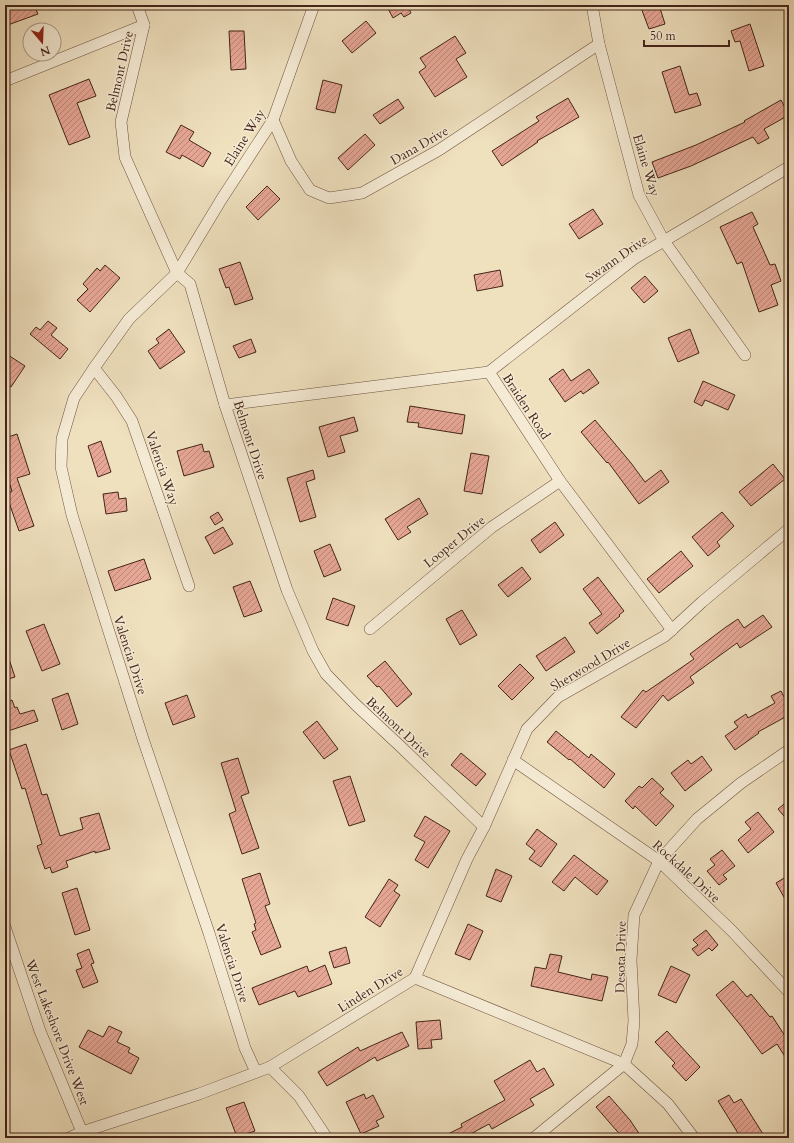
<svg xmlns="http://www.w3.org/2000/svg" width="794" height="1143" viewBox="0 0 794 1143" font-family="Cardo,serif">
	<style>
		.building { fill: url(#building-hatch); stroke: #442419 }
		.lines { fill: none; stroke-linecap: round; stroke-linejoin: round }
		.minor-casing { stroke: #6f5342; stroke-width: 12 }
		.minor { stroke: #f5ebd5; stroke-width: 11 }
		.labels { text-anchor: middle; stroke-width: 3; stroke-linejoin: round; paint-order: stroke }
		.street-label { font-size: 13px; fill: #442419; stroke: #f5ebd5 }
	</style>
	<defs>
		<pattern id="building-hatch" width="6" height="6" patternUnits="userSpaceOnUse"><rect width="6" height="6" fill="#e7a796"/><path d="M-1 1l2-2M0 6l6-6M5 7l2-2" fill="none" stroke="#bd887a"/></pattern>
	</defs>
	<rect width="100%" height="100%" fill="#efe0be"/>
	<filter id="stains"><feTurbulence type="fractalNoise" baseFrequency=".005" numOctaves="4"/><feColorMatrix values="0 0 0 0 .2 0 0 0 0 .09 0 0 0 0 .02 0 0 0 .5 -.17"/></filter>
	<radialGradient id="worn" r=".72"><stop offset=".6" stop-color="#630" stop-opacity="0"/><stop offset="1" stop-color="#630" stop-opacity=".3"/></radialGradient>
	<!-- building -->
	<g class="building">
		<path d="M 5,5 L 34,5 L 38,14 L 5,26 Z"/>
		<path d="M 386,5 L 415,5 L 409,9 L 411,13 L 404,17 L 401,13 L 393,18 Z"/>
		<path d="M 640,5 L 659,5 L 665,24 L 649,29 Z"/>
		<path d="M 366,21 L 376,33 L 352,53 L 342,41 Z"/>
		<path d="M 750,24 L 764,66 L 749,71 L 740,41 L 735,42 L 731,31 Z"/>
		<path d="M 229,31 L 244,31 L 246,69 L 231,70 Z"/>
		<path d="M 455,36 L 466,53 L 456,59 L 467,77 L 435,97 L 419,72 L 426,67 L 420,58 Z"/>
		<path d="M 680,66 L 689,95 L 697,93 L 701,105 L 675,113 L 662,72 Z"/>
		<path d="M 89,79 L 96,96 L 77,103 L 90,137 L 69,145 L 49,95 Z"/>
		<path d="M 323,80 L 342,85 L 335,113 L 316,109 Z"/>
		<path d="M 568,98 L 579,117 L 537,141 L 538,142 L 502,166 L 492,151 L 539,121 L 536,117 Z"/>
		<path d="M 398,99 L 404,108 L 380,124 L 373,115 Z"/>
		<path d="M 781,100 L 789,115 L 764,129 L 769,138 L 758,144 L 753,137 L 691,166 L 658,178 L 652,162 L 696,145 L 745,122 L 744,121 Z"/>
		<path d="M 181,125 L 194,132 L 189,140 L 211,153 L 203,167 L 182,155 L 180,159 L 166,152 Z"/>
		<path d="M 365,134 L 375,145 L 348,170 L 338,158 Z"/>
		<path d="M 267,186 L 280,199 L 258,220 L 246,207 Z"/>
		<path d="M 593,209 L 603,224 L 579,239 L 569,224 Z"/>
		<path d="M 752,212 L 758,224 L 753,227 L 770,265 L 775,264 L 781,281 L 771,285 L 778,305 L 759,312 L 742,262 L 737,264 L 720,227 Z"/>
		<path d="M 240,262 L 253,299 L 235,305 L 229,287 L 226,288 L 219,269 Z"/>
		<path d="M 105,265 L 120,278 L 90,312 L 77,300 L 88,289 L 83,284 L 97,268 L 100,271 Z"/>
		<path d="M 500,270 L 503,286 L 477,291 L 474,275 Z"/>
		<path d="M 645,276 L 658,291 L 644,303 L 631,288 Z"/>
		<path d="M 48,321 L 57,328 L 51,335 L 68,349 L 60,359 L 30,334 L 36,327 L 40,330 Z"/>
		<path d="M 169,329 L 185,352 L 160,369 L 148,351 L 159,343 L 156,339 Z"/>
		<path d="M 690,329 L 699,353 L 678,362 L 668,338 Z"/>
		<path d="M 251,339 L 256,352 L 239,358 L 233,346 Z"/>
		<path d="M 5,353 L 25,366 L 11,387 L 5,383 Z"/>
		<path d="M 563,369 L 571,381 L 589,369 L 599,383 L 583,394 L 581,391 L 565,402 L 549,379 Z"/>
		<path d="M 703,381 L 735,395 L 728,410 L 705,400 L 702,406 L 694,402 Z"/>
		<path d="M 410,406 L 465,415 L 462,434 L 418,427 L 419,423 L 407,422 Z"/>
		<path d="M 354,417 L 358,431 L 340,436 L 345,452 L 328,457 L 319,427 Z"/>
		<path d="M 595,420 L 631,463 L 645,482 L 661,470 L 669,482 L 639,504 L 608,462 L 607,463 L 581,432 Z"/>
		<path d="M 17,434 L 30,474 L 17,478 L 34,526 L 19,531 L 6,494 L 12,491 L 5,470 L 5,438 Z"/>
		<path d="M 101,441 L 111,472 L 98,477 L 88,446 Z"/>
		<path d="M 202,444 L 204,452 L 209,451 L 214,467 L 184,476 L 177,451 Z"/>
		<path d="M 471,453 L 489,456 L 482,494 L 464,491 Z"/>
		<path d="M 773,464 L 785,479 L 751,506 L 739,492 Z"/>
		<path d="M 313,470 L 315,479 L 306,482 L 316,517 L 300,522 L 287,478 Z"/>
		<path d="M 118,492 L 119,499 L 126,498 L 127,511 L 106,514 L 103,494 Z"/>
		<path d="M 419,498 L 428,514 L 407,527 L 411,532 L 398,540 L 385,519 Z"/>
		<path d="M 218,512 L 223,520 L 215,525 L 210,517 Z"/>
		<path d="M 722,512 L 734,526 L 717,542 L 720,546 L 708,556 L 692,537 Z"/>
		<path d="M 555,522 L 564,535 L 540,553 L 531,540 Z"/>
		<path d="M 223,527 L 233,544 L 214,554 L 205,537 Z"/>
		<path d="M 330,544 L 341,570 L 324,577 L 314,551 Z"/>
		<path d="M 681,551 L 693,566 L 659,593 L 647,579 Z"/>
		<path d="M 144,559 L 151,579 L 115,591 L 108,571 Z"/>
		<path d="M 522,567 L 531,579 L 508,597 L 498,585 Z"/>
		<path d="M 598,577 L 624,611 L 619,615 L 620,616 L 597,634 L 589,623 L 602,614 L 583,589 Z"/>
		<path d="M 250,581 L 262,611 L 244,617 L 233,587 Z"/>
		<path d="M 333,598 L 355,606 L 348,626 L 326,619 Z"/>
		<path d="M 462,610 L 477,635 L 460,645 L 446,619 Z"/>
		<path d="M 763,615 L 772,627 L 740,648 L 737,643 L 690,677 L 694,683 L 668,701 L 663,695 L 636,728 L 621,717 L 643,690 L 646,692 L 694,659 L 690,654 L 726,627 L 738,619 L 744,628 Z"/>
		<path d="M 44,624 L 60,664 L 42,671 L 26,631 Z"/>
		<path d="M 565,637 L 575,652 L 546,671 L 536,656 Z"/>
		<path d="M 5,653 L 7,653 L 15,677 L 5,680 Z"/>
		<path d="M 385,661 L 412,694 L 397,707 L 379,686 L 377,687 L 367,676 Z"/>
		<path d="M 520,664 L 534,678 L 512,700 L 498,686 Z"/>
		<path d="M 781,691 L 784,697 L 789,694 L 789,715 L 758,732 L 759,733 L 735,750 L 725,736 L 738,727 L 734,722 L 746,714 L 748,718 L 775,703 L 771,696 Z"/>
		<path d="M 68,693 L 78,724 L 62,730 L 52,699 Z"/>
		<path d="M 187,695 L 195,717 L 173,725 L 165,703 Z"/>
		<path d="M 12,700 L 15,708 L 17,707 L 20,714 L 34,710 L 38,721 L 5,732 L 5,703 Z"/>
		<path d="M 317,721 L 338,749 L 324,759 L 303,732 Z"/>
		<path d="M 556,731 L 589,758 L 591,754 L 615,774 L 604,788 L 570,759 L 569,760 L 547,742 Z"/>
		<path d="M 26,744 L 42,795 L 47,794 L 60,836 L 83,829 L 80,818 L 99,813 L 110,849 L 95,853 L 95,851 L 66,861 L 68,867 L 52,873 L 50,867 L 45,869 L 37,846 L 42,844 L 25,788 L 22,789 L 9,750 Z"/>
		<path d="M 461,753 L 486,774 L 476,786 L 451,765 Z"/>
		<path d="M 702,756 L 712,770 L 685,791 L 671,773 L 688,760 L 691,764 Z"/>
		<path d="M 238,758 L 249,793 L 241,796 L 259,848 L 242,854 L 229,814 L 236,811 L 221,763 Z"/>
		<path d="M 350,776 L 365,821 L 349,826 L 333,781 Z"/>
		<path d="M 652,778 L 664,789 L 660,793 L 674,806 L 656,826 L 635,806 L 633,809 L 625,801 L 639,786 L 642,788 Z"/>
		<path d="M 789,800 L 789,822 L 778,809 Z"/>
		<path d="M 758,812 L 774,832 L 748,853 L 738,840 L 751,829 L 745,822 Z"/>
		<path d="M 425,816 L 450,831 L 428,868 L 415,860 L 425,842 L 414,836 Z"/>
		<path d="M 537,829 L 557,844 L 541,867 L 529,859 L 535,851 L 526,844 Z"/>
		<path d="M 722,850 L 735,866 L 723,875 L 727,879 L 719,885 L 707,871 L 715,865 L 710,859 Z"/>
		<path d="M 574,855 L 608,881 L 597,895 L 575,877 L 564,891 L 552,882 Z"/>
		<path d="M 496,869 L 512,876 L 501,902 L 486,896 Z"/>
		<path d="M 260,873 L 270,904 L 265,906 L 281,947 L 261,955 L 252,932 L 256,930 L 254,924 L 256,923 L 242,879 Z"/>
		<path d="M 789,875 L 789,906 L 776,883 Z"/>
		<path d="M 389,879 L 398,885 L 394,891 L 400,895 L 380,927 L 365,917 Z"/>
		<path d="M 77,888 L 90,930 L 75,935 L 62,893 Z"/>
		<path d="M 468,924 L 483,931 L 470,960 L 455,954 Z"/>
		<path d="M 706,930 L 718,945 L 712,951 L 709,948 L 698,956 L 692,949 L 698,945 L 693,940 Z"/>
		<path d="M 346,947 L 350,963 L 334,968 L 329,952 Z"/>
		<path d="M 89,949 L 94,963 L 91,964 L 98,982 L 83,988 L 76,970 L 82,968 L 77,954 Z"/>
		<path d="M 550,954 L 562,956 L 558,972 L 591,980 L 592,974 L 608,977 L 602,1001 L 531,986 L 535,967 L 546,969 Z"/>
		<path d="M 325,965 L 332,984 L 298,997 L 295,991 L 259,1005 L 252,988 L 307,966 L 309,972 Z"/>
		<path d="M 671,966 L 690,975 L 676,1003 L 658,995 Z"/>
		<path d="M 733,981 L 747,997 L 751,994 L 770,1017 L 772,1016 L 789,1042 L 789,1063 L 777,1044 L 762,1054 L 742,1027 L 716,995 Z"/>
		<path d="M 440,1020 L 442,1039 L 431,1040 L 432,1048 L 418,1049 L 416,1022 Z"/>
		<path d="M 109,1026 L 122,1032 L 117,1042 L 130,1048 L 128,1052 L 139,1058 L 131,1074 L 79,1047 L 88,1030 L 103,1037 Z"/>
		<path d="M 667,1031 L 700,1067 L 686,1081 L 672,1066 L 675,1063 L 655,1042 Z"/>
		<path d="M 402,1032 L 409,1046 L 377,1061 L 375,1057 L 327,1086 L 318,1072 L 358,1047 L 360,1051 Z"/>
		<path d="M 530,1060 L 537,1072 L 544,1068 L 554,1085 L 530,1099 L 534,1105 L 492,1129 L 489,1124 L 463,1138 L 440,1138 L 462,1127 L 461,1124 L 505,1100 L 494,1081 Z"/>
		<path d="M 364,1094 L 366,1099 L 373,1095 L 384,1117 L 376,1121 L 379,1126 L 361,1134 L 346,1102 Z"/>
		<path d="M 729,1095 L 734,1103 L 741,1099 L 763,1134 L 756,1138 L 741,1138 L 718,1101 Z"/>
		<path d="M 609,1096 L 630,1120 L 642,1138 L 623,1138 L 596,1107 Z"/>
		<path d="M 244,1102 L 255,1131 L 237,1137 L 226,1108 Z"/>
	</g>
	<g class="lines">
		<defs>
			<g id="minor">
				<path d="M 137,5 L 144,25 L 121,122 L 125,157 L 177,273 L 190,284 L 225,405 L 287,590 L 313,651 L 326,674 L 356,705 L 399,745 L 484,827"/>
				<path d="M 592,5 L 599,44 L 639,195 L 664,241 L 745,355"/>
				<path d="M 5,81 L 144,25"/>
				<path d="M 273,120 L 291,161 L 310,190 L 329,198 L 362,193 L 439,150 L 599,44"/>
				<path d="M 94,368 L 116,396 L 132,421 L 189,586"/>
				<path d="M 489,372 L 635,258 L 789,167"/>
				<path d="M 225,405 L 489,372 L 560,481 L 672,630"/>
				<path d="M 370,629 L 492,527 L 560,481"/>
				<path d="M 513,760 L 659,861 L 732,931 L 789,992"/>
				<path d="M 5,927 L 40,1031 L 82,1132"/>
				<path d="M 415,978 L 467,859 L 484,827 L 527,729 L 558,697 L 665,636 L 702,602 L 789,529"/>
				<path d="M 270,1067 L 299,1096 L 327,1138"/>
				<path d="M 256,1072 L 245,1048 L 209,933 L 143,739 L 72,515 L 61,467 L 62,439 L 74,398 L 94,368 L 129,319 L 177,273 L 221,200 L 273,120 L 314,5"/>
				<path d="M 69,1138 L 82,1132 L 199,1094 L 270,1067 L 415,978 L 624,1064 L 668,1104 L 694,1138"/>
				<path d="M 534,1138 L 624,1064 L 632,1044 L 634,1021 L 631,960 L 634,915 L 659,861 L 697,819 L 741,783 L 789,750"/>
			</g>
		</defs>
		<!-- minor casing -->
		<use href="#minor" class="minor-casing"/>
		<!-- minor -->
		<use href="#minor" class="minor"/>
	</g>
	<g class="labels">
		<!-- street labels -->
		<g class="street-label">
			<text transform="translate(119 71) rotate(-77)" y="5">Belmont Drive</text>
			<text transform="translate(244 137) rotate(-58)" y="5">Elaine Way</text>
			<text transform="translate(419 145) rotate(-30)" y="5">Dana Drive</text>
			<text transform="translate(647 165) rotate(73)" y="5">Elaine Way</text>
			<text transform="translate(616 258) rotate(-35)" y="5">Swann Drive</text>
			<text transform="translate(527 406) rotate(57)" y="5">Braiden Road</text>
			<text transform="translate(251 440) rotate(72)" y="5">Belmont Drive</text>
			<text transform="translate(163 468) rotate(71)" y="5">Valencia Way</text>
			<text transform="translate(454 541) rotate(-39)" y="5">Looper Drive</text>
			<text transform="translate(131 655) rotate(72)" y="5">Valencia Drive</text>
			<text transform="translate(590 664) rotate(-31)" y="5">Sherwood Drive</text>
			<text transform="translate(399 727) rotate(43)" y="5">Belmont Drive</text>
			<text transform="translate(687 871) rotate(42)" y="5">Rockdale Drive</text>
			<text transform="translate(620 957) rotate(-89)" y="5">Desota Drive</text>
			<text transform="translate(233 963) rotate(72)" y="5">Valencia Drive</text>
			<text transform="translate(370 989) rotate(-32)" y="5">Linden Drive</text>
			<text transform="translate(58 1032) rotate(69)" y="5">West Lakeshore Drive West</text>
		</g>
	</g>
	<!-- margin -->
	<rect width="794" height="1143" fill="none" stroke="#efe0be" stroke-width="20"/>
	<rect x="6" y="6" width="782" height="1131" fill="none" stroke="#442419" stroke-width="2"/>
	<rect x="10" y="10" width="774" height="1123" fill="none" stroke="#442419"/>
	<!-- north arrow -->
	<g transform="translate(42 42) rotate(161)"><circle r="19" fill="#f5ebd5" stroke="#ae9b8a"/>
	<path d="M0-3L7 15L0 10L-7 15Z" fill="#8f2418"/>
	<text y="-6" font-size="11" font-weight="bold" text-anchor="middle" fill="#442419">N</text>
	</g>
	<!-- scale -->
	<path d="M644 40v6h85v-6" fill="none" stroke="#442419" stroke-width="2"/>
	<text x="650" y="40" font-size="12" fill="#442419" stroke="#f5ebd5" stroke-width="3" paint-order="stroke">50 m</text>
	<rect width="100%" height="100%" filter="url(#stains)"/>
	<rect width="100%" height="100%" fill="url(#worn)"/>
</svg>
